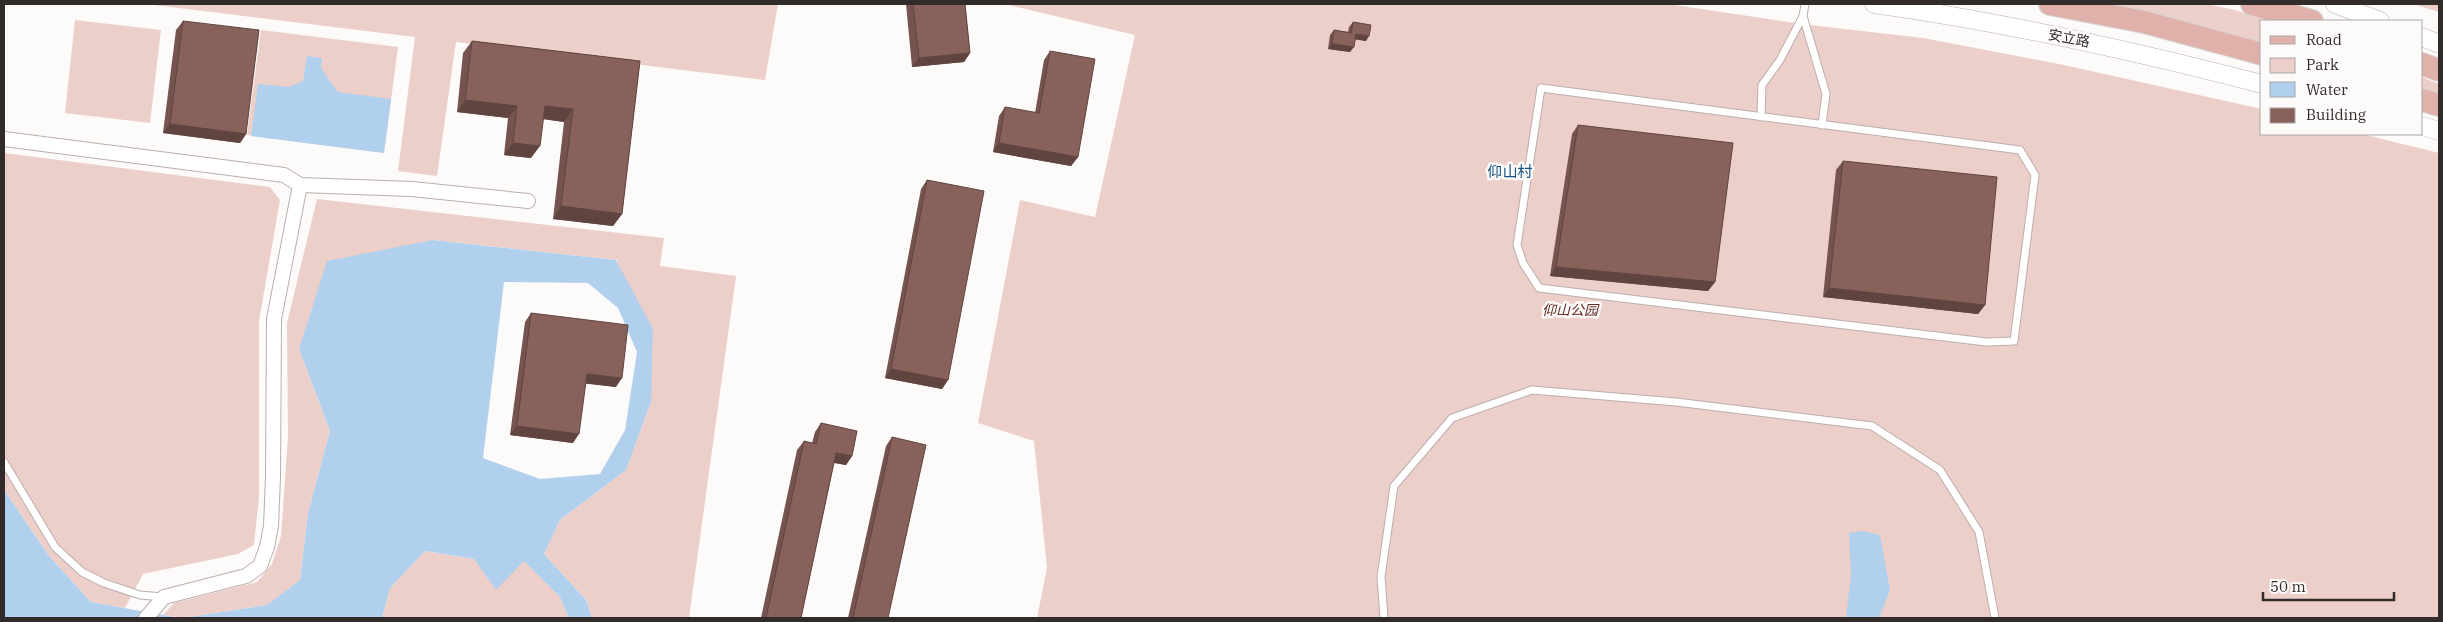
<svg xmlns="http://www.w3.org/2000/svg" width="2443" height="622" viewBox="0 0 2443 622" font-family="'IBM Plex Serif','Noto Sans SC',serif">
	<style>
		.green { fill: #eccfc9 }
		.water { fill: #b1d0ed; fill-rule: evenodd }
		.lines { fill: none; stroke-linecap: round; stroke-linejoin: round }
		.service-casing { stroke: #bcaeac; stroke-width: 9 }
		.minor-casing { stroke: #bcaeac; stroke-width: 16 }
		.tertiary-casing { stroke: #bcaeac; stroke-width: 19 }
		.primary-casing { stroke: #d6d5d4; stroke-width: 24 }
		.service { stroke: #fff; stroke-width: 7 }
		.minor { stroke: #fff; stroke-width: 14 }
		.tertiary { stroke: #fff; stroke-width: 18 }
		.primary { stroke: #e0b1aa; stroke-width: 22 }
		.wall { fill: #75534e }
		.shaded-wall { fill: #5f4440 }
		.building { fill: #88615b; stroke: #5f4440 }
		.labels { text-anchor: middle; stroke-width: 5; stroke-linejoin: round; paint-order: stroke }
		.street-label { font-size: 14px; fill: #312b2a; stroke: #fdfafa }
		.park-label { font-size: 14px; font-style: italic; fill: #642c24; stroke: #fdfafa }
		.neighbourhood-label { font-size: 15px; fill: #165484; stroke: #fdfafa }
	</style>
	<rect width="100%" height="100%" fill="#fdfafa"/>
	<!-- green -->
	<g class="green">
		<path d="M 146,4 L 778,4 L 765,80 L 456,42 L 437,176 L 398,171 L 415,37 Z"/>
		<path d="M 1004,4 L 1668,4 L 1801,24 L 1923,38 L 2064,65 L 2262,109 L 2262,134 L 2362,134 L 2439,153 L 2439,618 L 1037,618 L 1047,568 L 1034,441 L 978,423 L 1020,200 L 1095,217 L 1135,35 Z"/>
		<path d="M 2096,4 L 2207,4 L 2235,10 L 2269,21 L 2262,21 L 2262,45 Z"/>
		<path d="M 2413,4 L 2439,4 L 2439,12 Z"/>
		<path d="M 75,20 L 161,30 L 150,123 L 65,113 Z"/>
		<path d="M 261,30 L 398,47 L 384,153 L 247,135 Z"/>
		<path d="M 2422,77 L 2439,84 L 2439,93 L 2422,89 Z"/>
		<path d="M 4,153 L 270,187 L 280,200 L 259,321 L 259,497 L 254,545 L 238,554 L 143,574 L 125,608 L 91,602 L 49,556 L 4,490 Z"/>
		<path d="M 317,199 L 664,238 L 660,266 L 736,276 L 689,618 L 592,618 L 586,600 L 544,554 L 560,520 L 626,470 L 651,402 L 617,260 L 433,240 L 299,349 L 330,431 L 308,513 L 300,580 L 267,605 L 183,618 L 163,615 L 174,603 L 257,582 L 272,564 L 281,536 L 288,437 L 287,323 Z"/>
		<path d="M 425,551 L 474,559 L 524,560 L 560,597 L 569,618 L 382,618 L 390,588 Z"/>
	</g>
	<!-- water -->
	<g class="water">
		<path d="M 307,56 L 322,58 L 321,68 L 338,92 L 391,99 L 384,153 L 251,136 L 258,84 L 289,87 L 303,81 Z"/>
		<path d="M 433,240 L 616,260 L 653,329 L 651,402 L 626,470 L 560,520 L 544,554 L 586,600 L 592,618 L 569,618 L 560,597 L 524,561 L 496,590 L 474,559 L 425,551 L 390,588 L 382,618 L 183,618 L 267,605 L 300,580 L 308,513 L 330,431 L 299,349 L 327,261 ZM 504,282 L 588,283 L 618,308 L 637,352 L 625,430 L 600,474 L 540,479 L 483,458 Z"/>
		<path d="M 4,490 L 49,556 L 91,602 L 180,618 L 4,618 Z"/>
		<path d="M 1863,531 L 1880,535 L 1890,590 L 1879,618 L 1846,618 L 1851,575 L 1849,533 Z"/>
	</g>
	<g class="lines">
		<defs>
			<g id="service">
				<path d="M 1803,16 L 1826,94 L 1822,125"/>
				<path d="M 1541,88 L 2020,150 L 2035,175 L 2014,341 L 1986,342 L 1539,288 L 1523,263 L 1517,245 Z"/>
				<path d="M 1761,117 L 1762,85 L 1780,60 L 1803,16 L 1805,4"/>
				<path d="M 4,462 L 55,547 L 82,572 L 104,583 L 140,595 L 163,597"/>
				<path d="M 1384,618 L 1381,577 L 1394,486 L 1452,418 L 1532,390 L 1676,402 L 1872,426 L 1940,470 L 1979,532 L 1995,618"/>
			</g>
			<g id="minor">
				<path d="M 4,139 L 284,175 L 300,185"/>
				<path d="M 146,618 L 164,597 L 246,576 L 260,566 L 267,547 L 271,526 L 273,477 L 274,319 L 300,185 L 412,189 L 528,201"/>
			</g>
			<g id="tertiary">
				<path d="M 1874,4 C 2005,22 2134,51 2262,84"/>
				<path d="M 2335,4 L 2380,21"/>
				<path d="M 2422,37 L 2439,44"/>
				<path d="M 2422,126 L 2439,131"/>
			</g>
			<g id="primary">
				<path d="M 2050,4 L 2144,22 L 2262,54"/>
				<path d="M 2252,4 L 2312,21"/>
				<path d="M 2422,64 L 2439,70"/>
				<path d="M 2422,100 L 2439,105"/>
			</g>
		</defs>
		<!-- service casing -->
		<use href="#service" class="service-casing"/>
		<!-- minor casing -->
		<use href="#minor" class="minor-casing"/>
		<!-- tertiary casing -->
		<use href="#tertiary" class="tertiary-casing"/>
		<!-- primary casing -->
		<use href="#primary" class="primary-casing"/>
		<!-- service -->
		<use href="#service" class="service"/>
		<!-- minor -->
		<use href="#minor" class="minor"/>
		<!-- tertiary -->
		<use href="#tertiary" class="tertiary"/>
		<!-- primary -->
		<use href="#primary" class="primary"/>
	</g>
	<!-- wall -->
	<g class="wall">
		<path d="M 906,4 L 965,4 L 970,53 L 964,62 L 912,67 Z"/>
		<path d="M 183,21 L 246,134 L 240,143 L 163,133 L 176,30 Z"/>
		<path d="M 1353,22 L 1366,41 L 1355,39 L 1350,52 L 1328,49 L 1330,35 L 1334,30 L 1348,32 L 1349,27 Z"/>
		<path d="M 472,41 L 640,61 L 622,214 L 613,226 L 553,219 L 564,122 L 543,119 L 531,158 L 504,155 L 508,118 L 457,112 L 463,53 Z"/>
		<path d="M 1050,51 L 1078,157 L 1071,166 L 993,152 L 999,116 L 1005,107 L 1035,113 L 1044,60 Z"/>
		<path d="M 1578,125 L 1715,282 L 1708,291 L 1550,276 L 1572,134 Z"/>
		<path d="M 1843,161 L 1985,305 L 1978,314 L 1823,297 L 1836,170 Z"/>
		<path d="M 927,180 L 948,380 L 942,389 L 885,378 L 921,189 Z"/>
		<path d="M 531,313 L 616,387 L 585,383 L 573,443 L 510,435 L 525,322 Z"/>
		<path d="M 821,423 L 852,456 L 846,465 L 834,463 L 801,618 L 761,618 L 797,450 L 804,441 L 812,443 L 815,432 Z"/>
		<path d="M 892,437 L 888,618 L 848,618 L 886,446 Z"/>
	</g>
	<!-- shaded-wall -->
	<g class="shaded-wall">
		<path d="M 1356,34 L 1369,36 L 1366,41 L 1352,39 Z"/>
		<path d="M 1332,44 L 1354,47 L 1350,52 L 1328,49 Z"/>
		<path d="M 970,53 L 964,62 L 912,67 L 919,58 Z"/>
		<path d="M 465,100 L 517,106 L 508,118 L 457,112 Z"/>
		<path d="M 545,106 L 573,109 L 564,122 L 536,118 Z"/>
		<path d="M 170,124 L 246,134 L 240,143 L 163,133 Z"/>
		<path d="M 513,143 L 540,146 L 531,158 L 504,155 Z"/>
		<path d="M 999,143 L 1078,157 L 1071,166 L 993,152 Z"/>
		<path d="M 561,206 L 622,214 L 613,226 L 553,219 Z"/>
		<path d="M 1556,267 L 1715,282 L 1708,291 L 1550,276 Z"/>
		<path d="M 1829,288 L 1985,305 L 1978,314 L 1823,297 Z"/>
		<path d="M 891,369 L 948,380 L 942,389 L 885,378 Z"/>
		<path d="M 587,374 L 622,378 L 616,387 L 580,383 Z"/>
		<path d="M 517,426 L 579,434 L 573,443 L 510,435 Z"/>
		<path d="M 836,453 L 852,456 L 846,465 L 830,462 Z"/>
	</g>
	<!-- building -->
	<g class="building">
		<path d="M 913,4 L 965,4 L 970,53 L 919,58 Z"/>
		<path d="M 183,21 L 259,30 L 246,134 L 170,124 Z"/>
		<path d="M 1353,22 L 1371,25 L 1369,36 L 1356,34 L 1354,47 L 1332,44 L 1334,30 L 1351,33 Z"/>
		<path d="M 472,41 L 640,61 L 622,214 L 561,206 L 573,109 L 545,106 L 540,146 L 513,143 L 517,106 L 465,100 Z"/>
		<path d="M 1050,51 L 1095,59 L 1078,157 L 999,143 L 1005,107 L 1039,113 Z"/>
		<path d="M 1578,125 L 1733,143 L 1715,282 L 1556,267 Z"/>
		<path d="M 1843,161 L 1997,177 L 1985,305 L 1829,288 Z"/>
		<path d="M 927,180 L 984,191 L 948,380 L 891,369 Z"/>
		<path d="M 531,313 L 628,325 L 622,378 L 587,374 L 579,434 L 517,426 Z"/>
		<path d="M 821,423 L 857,431 L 852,456 L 836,453 L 801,618 L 766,618 L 804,441 L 816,444 Z"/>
		<path d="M 892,437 L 926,445 L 888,618 L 853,618 Z"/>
	</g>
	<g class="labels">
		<!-- street labels -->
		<g class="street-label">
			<text transform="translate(2069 38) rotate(11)" y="5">安立路</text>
		</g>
		<!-- park labels -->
		<g class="park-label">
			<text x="1570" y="315">仰山公园</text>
		</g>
		<!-- neighbourhood labels -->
		<g class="neighbourhood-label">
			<text x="1510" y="177">仰山村</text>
		</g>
	</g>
	<!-- border -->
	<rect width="2443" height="622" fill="none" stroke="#312b2a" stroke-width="10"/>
	<!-- legend -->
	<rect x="2260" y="20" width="162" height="115" fill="#fdfafa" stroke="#aba7a7"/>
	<rect x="2270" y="36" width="25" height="8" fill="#e0b1aa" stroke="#aba7a7"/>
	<text x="2306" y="45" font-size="15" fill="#312b2a">Road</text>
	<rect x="2270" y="58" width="25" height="15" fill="#eccfc9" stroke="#aba7a7"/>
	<text x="2306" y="70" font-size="15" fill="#312b2a">Park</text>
	<rect x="2270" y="82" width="25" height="15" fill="#b1d0ed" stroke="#aba7a7"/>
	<text x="2306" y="95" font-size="15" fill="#312b2a">Water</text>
	<rect x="2270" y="108" width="25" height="15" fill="#88615b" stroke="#aba7a7"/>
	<text x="2306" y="120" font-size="15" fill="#312b2a">Building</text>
	<!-- scale -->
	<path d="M2263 592v8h131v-8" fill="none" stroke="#312b2a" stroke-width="2.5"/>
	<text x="2270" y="592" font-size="15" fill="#312b2a" stroke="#fdfafa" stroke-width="4" paint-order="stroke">50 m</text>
</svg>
